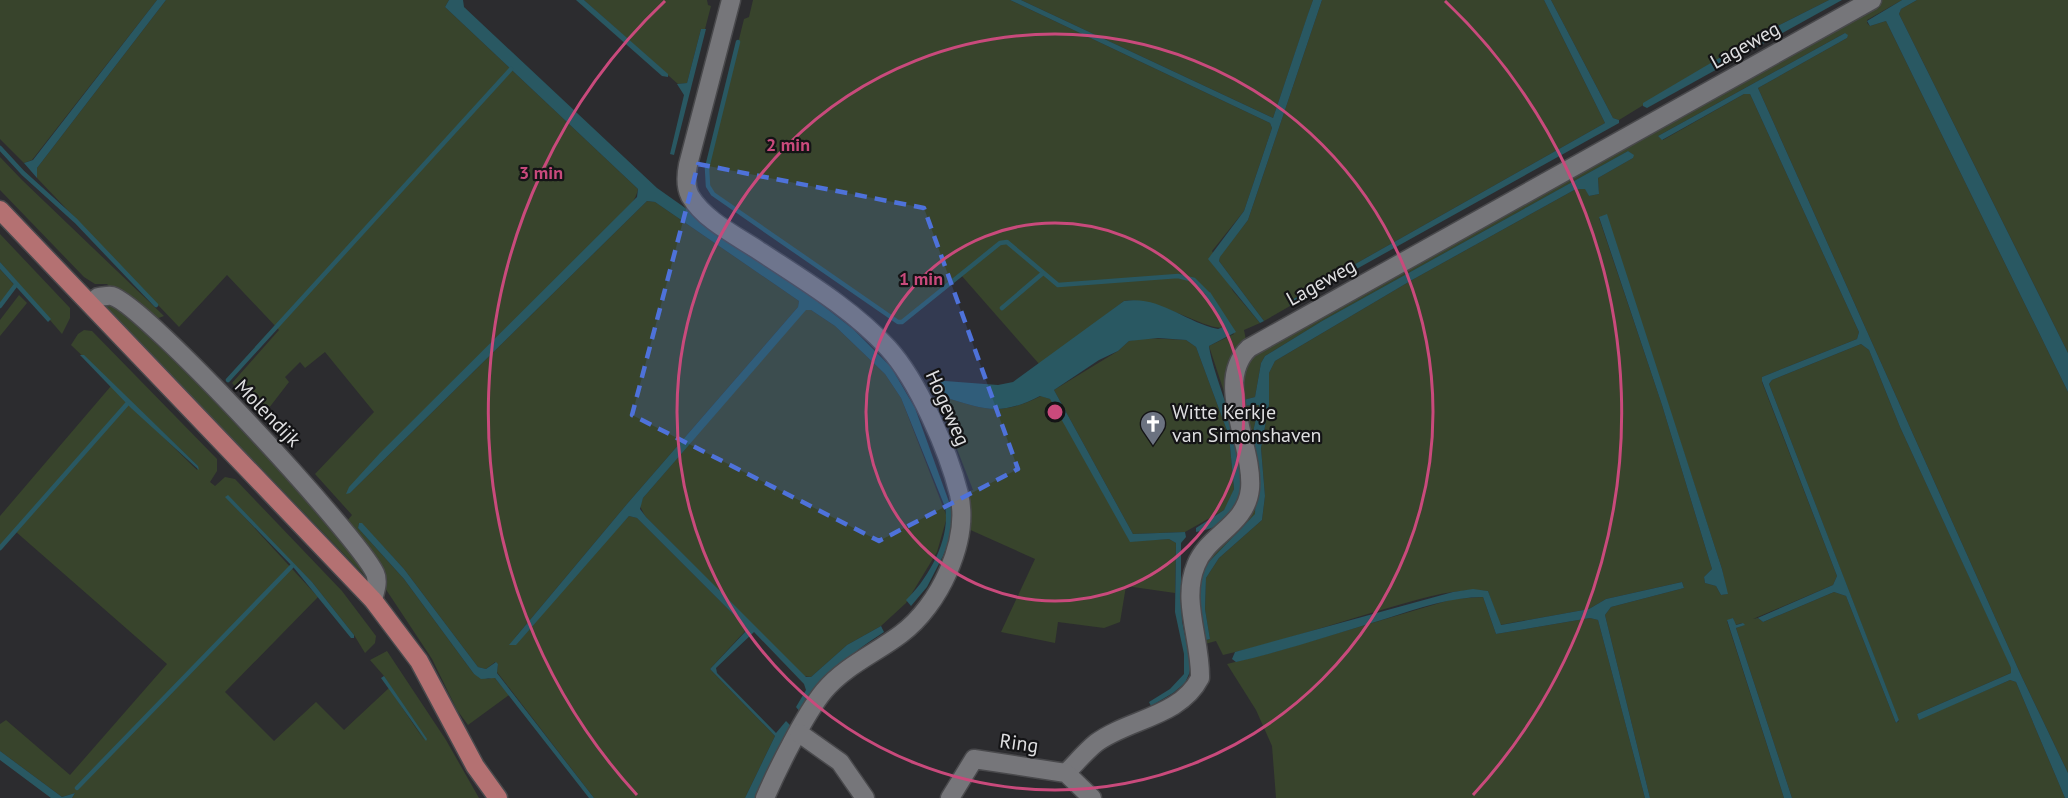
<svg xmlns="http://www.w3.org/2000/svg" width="2068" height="798" viewBox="0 0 2068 798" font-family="'PT Sans',sans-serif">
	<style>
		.green { fill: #38442c; fill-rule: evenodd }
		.water { fill: #295862 }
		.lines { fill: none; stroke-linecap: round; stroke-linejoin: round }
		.stream { stroke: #295862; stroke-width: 4.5 }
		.minor-casing { stroke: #49494c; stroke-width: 21 }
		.major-casing { stroke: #49494c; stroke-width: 21 }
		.minor { stroke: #76767a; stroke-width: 18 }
		.major { stroke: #b47172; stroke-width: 18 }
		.marked { fill: #4e72da; fill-opacity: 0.2; stroke: #4e72da; stroke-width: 4.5; stroke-dasharray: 12 8; stroke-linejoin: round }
		.ring { fill: none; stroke: #c94a7c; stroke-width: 3 }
		.labels { text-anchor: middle; stroke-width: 4.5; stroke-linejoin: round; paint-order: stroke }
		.street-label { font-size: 20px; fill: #dfdfe1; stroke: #141416 }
		.poi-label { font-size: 20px; fill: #dfdfe1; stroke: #141416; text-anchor: start }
		.centre { fill: #c94a7c; stroke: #141416; stroke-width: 3 }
		.ring-label { font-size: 18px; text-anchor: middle; font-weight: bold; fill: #c94a7c; stroke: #141416; stroke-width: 4.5; stroke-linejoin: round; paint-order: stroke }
	</style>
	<rect width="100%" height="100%" fill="#2c2c2f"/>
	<!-- green -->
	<g class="green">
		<path d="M 0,0 L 157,0 L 32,160 L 24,163 L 0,139 Z"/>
		<path d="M 166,0 L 449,0 L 445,7 L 638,189 C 635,209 601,236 586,250 C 505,329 428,410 350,493 L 647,201 L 655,202 L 799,301 L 798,307 L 627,504 L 514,639 L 629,516 L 637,518 L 746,627 L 746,630 L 710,669 L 775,736 L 745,798 L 594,798 L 497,672 L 498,664 L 495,662 L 486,669 L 478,667 L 404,569 L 362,524 L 359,523 L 358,528 L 404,579 L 474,674 L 488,679 L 494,677 L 509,695 L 468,725 L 457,710 L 432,659 L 385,588 L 347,521 L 352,515 L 315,474 L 374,412 L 325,352 L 305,368 L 300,362 L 285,377 L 289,382 L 262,417 L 232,383 L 279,330 L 227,275 L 179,327 L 37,178 L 37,168 Z"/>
		<path d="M 584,0 L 707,0 L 708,5 L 711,6 L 705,29 L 701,29 L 687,83 L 678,84 L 669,76 Z"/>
		<path d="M 753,0 L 1010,0 L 1270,123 L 1272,128 L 1244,211 L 1212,251 L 1233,291 L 1260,323 L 1244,330 L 1247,345 L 1227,401 L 1209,346 L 1234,334 L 1205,297 L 1223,327 C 1211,333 1155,296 1124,301 L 1040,365 L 961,275 L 902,322 L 898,322 L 718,199 L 708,186 L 707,168 L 744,19 L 749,17 Z"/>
		<path d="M 1021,0 L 1313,0 L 1273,118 Z"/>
		<path d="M 1322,0 L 1544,0 L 1605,123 L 1295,298 L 1290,306 L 1264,321 L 1219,261 L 1220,256 L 1248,220 Z"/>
		<path d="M 1551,0 L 1829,0 L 1748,41 L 1619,120 L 1613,118 Z"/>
		<path d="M 1882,0 L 1902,0 L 1867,20 L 1867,23 L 1870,26 L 1886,21 L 2068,392 L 2068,773 L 2020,673 L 1758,88 L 1847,38 L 1845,33 L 1658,136 L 1663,140 L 1744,94 L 1750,94 L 1859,332 L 1857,339 L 1762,377 L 1762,382 L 1837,576 L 1833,585 L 1753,619 L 1758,618 L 1763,622 L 1834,592 L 1846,596 L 1896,723 L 1899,721 L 1769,384 L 1772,380 L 1861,344 L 1869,350 L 1900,427 L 2011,667 L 2011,673 L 1917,714 L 1919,719 L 2010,680 L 2016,682 L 2065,798 L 1792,798 L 1736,628 L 1744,625 L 1742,623 L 1735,625 L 1733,618 L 1727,621 L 1784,798 L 1650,798 L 1605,615 L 1611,607 L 1684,588 L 1682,582 L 1606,599 L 1589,609 L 1500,625 L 1488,591 C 1455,587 1420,599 1388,608 C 1333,624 1279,642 1223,655 L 1216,641 L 1201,645 C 1192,594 1187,574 1227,536 C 1238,525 1248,514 1252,498 C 1257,469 1245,434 1239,406 L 1259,405 L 1251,441 L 1256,484 L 1255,515 L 1203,568 L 1198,593 L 1206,640 L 1210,639 L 1205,609 L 1206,578 L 1219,558 L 1262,520 L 1265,496 L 1261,448 L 1269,405 L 1269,373 L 1275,361 L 1412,280 L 1576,189 L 1586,189 L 1589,196 L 1599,194 L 1598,178 L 1633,158 L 1633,155 L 1628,151 L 1322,321 L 1265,356 L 1261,363 L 1255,397 L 1239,401 C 1236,374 1241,359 1265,344 L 1470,227 ZM 1606,215 L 1722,569 L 1727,594 L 1721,595 L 1716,586 L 1705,583 L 1704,577 L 1712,569 L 1662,405 L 1599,218 Z"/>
		<path d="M 1917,0 L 2068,0 L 2068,353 L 1899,14 L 1901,9 Z"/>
		<path d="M 0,157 L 22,180 L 164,316 L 151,321 L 121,299 L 107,284 L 95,284 L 84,277 L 0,190 Z"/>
		<path d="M 0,234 L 70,308 L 70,318 L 62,334 L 0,262 Z"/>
		<path d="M 0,269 L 15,286 L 0,305 Z"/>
		<path d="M 19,295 L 27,303 L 0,336 L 0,320 Z"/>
		<path d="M 105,303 L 127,310 L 313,500 L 370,581 L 105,307 Z"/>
		<path d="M 805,310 L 811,310 L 835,326 L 885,374 L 901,398 L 947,517 L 937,552 L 906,603 L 881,626 L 847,645 L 811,677 L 803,676 L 645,516 L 640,506 L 643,498 Z"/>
		<path d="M 84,330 L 92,331 L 217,459 L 217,471 L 210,482 L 215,486 L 225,477 L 235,479 L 342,591 L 376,636 L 375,643 L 365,653 L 354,635 L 312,582 L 226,497 L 318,597 L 225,692 L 274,741 L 316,702 L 344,730 L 389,688 L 424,740 L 384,676 L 370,660 L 387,651 L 446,740 L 479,798 L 72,798 L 75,793 L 62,797 L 0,751 L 0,724 L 6,720 L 70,775 L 167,664 L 15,531 L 0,548 L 0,516 L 111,386 L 197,470 L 198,466 L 71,345 L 78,334 Z"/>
		<path d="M 1144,338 L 1186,340 L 1196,347 L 1229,436 L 1234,489 L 1230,501 L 1224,510 L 1185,532 L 1133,534 L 1054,390 L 1118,351 L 1129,341 Z"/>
		<path d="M 1041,396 L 1050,399 L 1055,405 L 1130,541 L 1169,539 L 1176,543 L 1175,593 L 1126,586 L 1120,622 L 1104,628 L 1058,622 L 1055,643 L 1001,632 L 1035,559 L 966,528 L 962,493 L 973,490 L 939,403 L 944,397 C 985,410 1001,416 1041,396 Z"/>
		<path d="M 1483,597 L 1496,634 L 1590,618 L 1598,620 L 1645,798 L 1276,798 L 1272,746 L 1256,710 L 1227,664 L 1271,653 L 1453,599 Z"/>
	</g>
	<!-- water -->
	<g class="water">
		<path d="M 157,0 L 166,0 L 37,168 L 37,178 L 24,163 L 33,160 Z"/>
		<path d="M 449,0 L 463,0 L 464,7 L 657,188 L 817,301 L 853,329 L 891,367 L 915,408 L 953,513 L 949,541 L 943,556 L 927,587 L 911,606 L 906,600 C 928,579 951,539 945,507 L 901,398 L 885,374 L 835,326 L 811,310 L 806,310 L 643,498 L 640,509 L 646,517 L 806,677 L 811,677 L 847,645 L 881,626 L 884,632 C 850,654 822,677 800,712 L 796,707 L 806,690 L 804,684 L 754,632 L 716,668 L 717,673 L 776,733 L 786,721 L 791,726 L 755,798 L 745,798 L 775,736 L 710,669 L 746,631 L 746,627 L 637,518 L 629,516 L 516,645 L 509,645 L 627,504 L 798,307 L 799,301 L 655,202 L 647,201 L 350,493 L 346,494 L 349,487 L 380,453 L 637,197 L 638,189 L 445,7 Z"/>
		<path d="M 576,0 L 584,0 L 668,74 L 668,77 L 662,76 Z"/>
		<path d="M 1010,0 L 1021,0 L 1273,118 L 1308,14 L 1313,0 L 1322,0 L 1248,220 L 1220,257 L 1219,261 L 1264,321 L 1260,323 L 1208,259 L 1244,211 L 1272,128 L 1270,123 Z"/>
		<path d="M 1544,0 L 1551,0 L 1613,118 L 1619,120 L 1619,123 L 1290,306 L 1289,302 L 1295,298 L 1605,123 Z"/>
		<path d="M 1829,0 L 1842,0 L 1647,108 L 1643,106 L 1643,103 L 1748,41 Z"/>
		<path d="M 1902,0 L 1917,0 L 1901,9 L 1899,14 L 2068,353 L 2068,392 L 1886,21 L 1870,26 L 1867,21 Z"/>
		<path d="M 701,29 L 706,29 L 674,155 L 670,154 L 684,95 L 677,84 L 687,83 Z"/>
		<path d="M 1845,33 L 1848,35 L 1847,38 L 1758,88 L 2020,673 L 2068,773 L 2068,798 L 2065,798 L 2016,682 L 2010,680 L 1919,720 L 1917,714 L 2011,673 L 2011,668 L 1900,427 L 1869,350 L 1861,344 L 1772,380 L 1769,384 L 1899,720 L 1896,723 L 1846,596 L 1834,592 L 1763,622 L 1758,618 L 1753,620 L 1833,585 L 1837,576 L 1762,381 L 1762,377 L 1857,339 L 1859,332 L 1750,94 L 1744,94 L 1662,140 L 1658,136 Z"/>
		<path d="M 1628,151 L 1634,155 L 1633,158 L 1598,178 L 1599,194 L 1589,196 L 1585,189 L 1576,189 L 1412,280 L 1275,361 L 1269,373 L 1269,405 L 1261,448 L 1265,496 L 1262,520 L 1219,558 L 1206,578 L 1205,609 L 1210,639 L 1206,640 L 1198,593 L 1203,568 L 1255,514 L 1256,484 L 1251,441 L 1259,405 L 1239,406 L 1239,401 L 1255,397 L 1261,363 L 1265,356 L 1322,321 Z"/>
		<path d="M 1607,214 L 1722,569 L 1728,594 L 1721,595 L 1716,586 L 1705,583 L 1704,577 L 1712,569 L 1662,405 L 1599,217 Z"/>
		<path d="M 0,262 L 51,319 L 48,322 L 0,269 Z"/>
		<path d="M 1210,292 L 1236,332 L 1209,346 C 1216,399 1289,517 1196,532 L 1196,528 L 1224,510 L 1234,489 L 1229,436 L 1196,347 L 1186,340 L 1158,338 L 1129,341 L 1118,351 L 1099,360 L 1054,390 L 1133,534 L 1185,532 L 1186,537 L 1181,543 L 1181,593 L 1182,621 L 1191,665 L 1189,674 L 1185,683 L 1173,693 L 1151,706 L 1149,702 L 1170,689 L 1184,674 L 1184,654 L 1175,612 L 1176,543 L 1169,539 L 1130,542 L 1050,399 L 1040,396 C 1001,416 985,410 944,397 L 939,403 L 927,383 L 932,380 L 998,385 L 1013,382 L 1124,301 C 1159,295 1185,322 1218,329 L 1223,327 L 1221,322 L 1205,296 Z"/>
		<path d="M 80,355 L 84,355 L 198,466 L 199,470 L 131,408 Z"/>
		<path d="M 228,495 L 312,582 L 354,635 L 354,638 L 351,638 L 294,568 L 225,497 Z"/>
		<path d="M 359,523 L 362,523 L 404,569 L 478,667 L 486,669 L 496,662 L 498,664 L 497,673 L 594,798 L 589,798 L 495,678 L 481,679 L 474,674 L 404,579 L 358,528 Z"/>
		<path d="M 1682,582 L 1684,588 L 1611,607 L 1605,615 L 1650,798 L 1645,798 L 1598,620 L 1590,618 L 1496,634 L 1483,597 C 1451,597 1419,608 1388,618 C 1338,633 1288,650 1236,662 L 1232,659 L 1235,652 L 1453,592 L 1473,589 L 1488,591 L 1501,625 L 1589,609 L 1606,599 Z"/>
		<path d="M 1733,618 L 1736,625 L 1743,623 L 1745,625 L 1736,628 L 1792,798 L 1784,798 L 1727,620 Z"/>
		<path d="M 384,676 L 427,739 L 426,741 L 381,678 Z"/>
		<path d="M 0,751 L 62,797 L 75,793 L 72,798 L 51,798 L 0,760 Z"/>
	</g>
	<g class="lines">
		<!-- stream -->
		<g class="stream">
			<path d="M 738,42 L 707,168 L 708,186 L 713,194 L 898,322 L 902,322 L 1000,243 L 1007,242 L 1058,285 L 1178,276 L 1194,280 L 1208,294"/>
			<path d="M 0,148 L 23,173 L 76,221 L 156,305"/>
			<path d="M 0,306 L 15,286"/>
			<path d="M 1002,308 L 1043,273"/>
			<path d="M 228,380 L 511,69"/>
			<path d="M 0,548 L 127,404"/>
			<path d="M 77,788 L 292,566"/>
		</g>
		<defs>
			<g id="minor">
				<path d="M 731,0 L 688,165 C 686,175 685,186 690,196 C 705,221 737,236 761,252 C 805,281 852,309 888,348 C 918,381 948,450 959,494 C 970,541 939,606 901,634 C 876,653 845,666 824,691 C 805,714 777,770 765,798"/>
				<path d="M 91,304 L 98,297 C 102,297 108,295 112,296 C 145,305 357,535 375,573 C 379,582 375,591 373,600"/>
				<path d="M 799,733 L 840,762 L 865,798"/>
				<path d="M 1066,773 C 1076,763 1085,752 1096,743 C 1128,719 1180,717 1200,678 C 1201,640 1181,601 1196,565 C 1208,534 1246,526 1250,489 C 1254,446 1213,382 1249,348 L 1872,0"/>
				<path d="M 950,798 L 974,759 L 1066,773 L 1092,798"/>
			</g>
			<path id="major" d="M 0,210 L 373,600 L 419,661 L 475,766 L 498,798"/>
		</defs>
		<!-- minor casing -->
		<use href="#minor" class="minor-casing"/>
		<!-- major casing -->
		<use href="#major" class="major-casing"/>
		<!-- minor -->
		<use href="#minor" class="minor"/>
		<!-- major -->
		<use href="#major" class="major"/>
	</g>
	<!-- marked area -->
	<path class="marked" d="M 698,164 L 924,208 L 1018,469 L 879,541 L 632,415 Z"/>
	<!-- distance rings -->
	<g class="ring">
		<circle cx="1055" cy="412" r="189"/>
		<circle cx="1055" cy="412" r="378"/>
		<path d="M637 795A567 567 0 0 1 665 1M1445 1A567 567 0 0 1 1473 795"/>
	</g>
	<!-- icons -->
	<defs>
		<symbol id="church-pin" viewBox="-11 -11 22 30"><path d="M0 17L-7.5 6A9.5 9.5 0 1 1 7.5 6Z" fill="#6b7280" stroke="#141416"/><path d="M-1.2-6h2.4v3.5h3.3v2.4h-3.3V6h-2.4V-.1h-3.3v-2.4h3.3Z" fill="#fff"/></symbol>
	</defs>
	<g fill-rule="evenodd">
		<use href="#church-pin" x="1138" y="409" width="30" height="40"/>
	</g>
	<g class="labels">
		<!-- street labels -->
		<g class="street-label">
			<text transform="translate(1745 45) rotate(-29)" y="7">Lageweg</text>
			<text transform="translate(1321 282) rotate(-29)" y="7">Lageweg</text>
			<text transform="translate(948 408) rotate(66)" y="7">Hogeweg</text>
			<text transform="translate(268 413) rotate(46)" y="7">Molendijk</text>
			<text transform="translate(1019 743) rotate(8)" y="7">Ring</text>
		</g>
		<!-- poi labels -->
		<g class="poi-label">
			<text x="1172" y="419">Witte Kerkje<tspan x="1172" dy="23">van Simonshaven</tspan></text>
		</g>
	</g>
	<circle cx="1055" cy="412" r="9" class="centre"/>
	<g class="ring-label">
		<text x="788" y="151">2 min</text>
		<text x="541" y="179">3 min</text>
		<text x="921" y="285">1 min</text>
	</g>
</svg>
